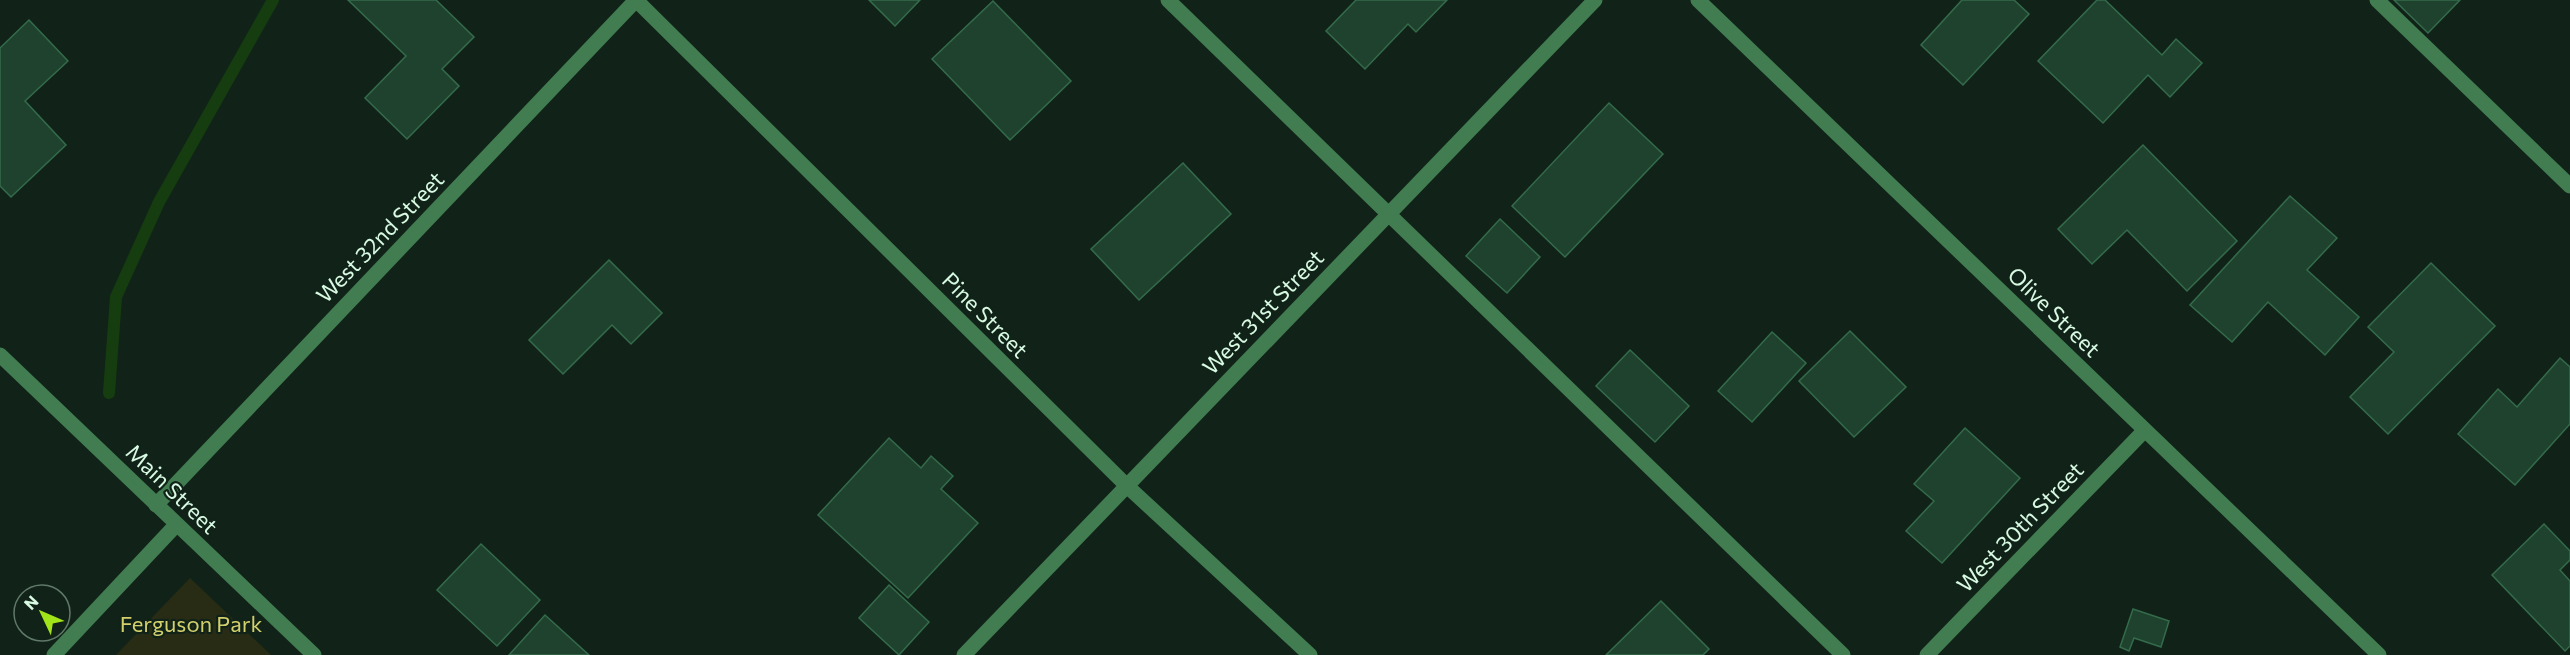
<svg xmlns="http://www.w3.org/2000/svg" width="2570" height="655" viewBox="0 0 2570 655" font-family="Commissioner,sans-serif">
	<style>
		.green { fill: #282c15 }
		.lines { fill: none; stroke-linecap: round; stroke-linejoin: round }
		.stream { stroke: #163d10; stroke-width: 12 }
		.building { fill: #1f422e; stroke: #346b4b; stroke-width: 1.5 }
		.minor { stroke: #417d51; stroke-width: 15 }
		.labels { text-anchor: middle; stroke-width: 4.5; stroke-linejoin: round; paint-order: stroke }
		.street-label { font-size: 22px; fill: #d8fae3; stroke: #112318 }
		.park-label { font-size: 22px; fill: #d3d06c; stroke: #112318 }
	</style>
	<rect width="100%" height="100%" fill="#112318"/>
	<!-- green -->
	<path class="green" d="M 190,578 L 271,655 L 116,655 Z"/>
	<g class="lines">
		<!-- stream -->
		<path class="stream" d="M 109,393 L 116,297 L 159,202 L 273,0"/>
	</g>
	<!-- building -->
	<g class="building">
		<path d="M 348,0 L 436,0 L 474,37 L 442,69 L 459,86 L 407,139 L 365,98 L 406,56 Z"/>
		<path d="M 869,0 L 920,0 L 895,26 Z"/>
		<path d="M 1356,0 L 1447,0 L 1416,32 L 1408,24 L 1365,69 L 1326,31 Z"/>
		<path d="M 1962,0 L 2014,0 L 2029,14 L 1963,85 L 1921,45 Z"/>
		<path d="M 2097,0 L 2105,0 L 2162,55 L 2176,39 L 2202,63 L 2170,97 L 2148,75 L 2103,123 L 2038,61 Z"/>
		<path d="M 2394,0 L 2460,0 L 2428,33 Z"/>
		<path d="M 993,1 L 1071,81 L 1010,140 L 932,59 Z"/>
		<path d="M 29,20 L 68,61 L 25,101 L 66,145 L 11,197 L 0,186 L 0,48 Z"/>
		<path d="M 1609,103 L 1663,154 L 1565,257 L 1512,206 Z"/>
		<path d="M 2143,145 L 2237,241 L 2187,291 L 2127,230 L 2092,264 L 2058,229 Z"/>
		<path d="M 1183,163 L 1231,214 L 1139,300 L 1091,249 Z"/>
		<path d="M 2290,196 L 2337,238 L 2307,270 L 2359,317 L 2325,355 L 2268,302 L 2232,342 L 2190,305 Z"/>
		<path d="M 1500,219 L 1540,257 L 1507,293 L 1466,256 Z"/>
		<path d="M 609,260 L 662,313 L 631,344 L 612,325 L 563,374 L 529,340 Z"/>
		<path d="M 2431,263 L 2495,326 L 2388,434 L 2350,397 L 2394,352 L 2368,327 Z"/>
		<path d="M 1850,331 L 1906,387 L 1854,437 L 1799,381 Z"/>
		<path d="M 1772,332 L 1806,363 L 1752,422 L 1718,391 Z"/>
		<path d="M 1630,350 L 1689,406 L 1655,442 L 1596,386 Z"/>
		<path d="M 2560,358 L 2570,367 L 2570,424 L 2515,485 L 2458,434 L 2498,389 L 2517,407 Z"/>
		<path d="M 1965,428 L 2020,478 L 1942,563 L 1906,531 L 1934,501 L 1914,484 Z"/>
		<path d="M 889,438 L 921,468 L 931,456 L 953,476 L 941,489 L 978,523 L 908,598 L 818,515 Z"/>
		<path d="M 2544,524 L 2570,551 L 2570,560 L 2560,570 L 2570,581 L 2570,646 L 2565,651 L 2492,575 Z"/>
		<path d="M 481,544 L 540,600 L 497,646 L 437,590 Z"/>
		<path d="M 889,585 L 929,622 L 899,655 L 859,618 Z"/>
		<path d="M 1661,601 L 1709,649 L 1703,655 L 1606,655 Z"/>
		<path d="M 2133,609 L 2169,621 L 2161,647 L 2134,638 L 2129,651 L 2120,647 Z"/>
		<path d="M 545,615 L 589,655 L 509,655 Z"/>
	</g>
	<g class="lines">
		<!-- minor -->
		<g class="minor">
			<path d="M 636,0 L 1127,486 L 1310,655"/>
			<path d="M 1168,0 L 1843,655"/>
			<path d="M 1698,0 L 2379,655"/>
			<path d="M 2377,0 L 2570,186"/>
			<path d="M 0,355 L 314,655"/>
			<path d="M 156,505 L 636,0"/>
			<path d="M 54,655 L 176,525"/>
			<path d="M 964,655 L 1595,0"/>
			<path d="M 1927,655 L 2144,431"/>
		</g>
	</g>
	<g class="labels">
		<!-- street labels -->
		<g class="street-label">
			<text transform="translate(380 237) rotate(-46)" y="8">West 32nd Street</text>
			<text transform="translate(1263 312) rotate(-46)" y="8">West 31st Street</text>
			<text transform="translate(2054 312) rotate(44)" y="8">Olive Street</text>
			<text transform="translate(985 315) rotate(45)" y="8">Pine Street</text>
			<text transform="translate(172 489) rotate(44)" y="8">Main Street</text>
			<text transform="translate(2020 527) rotate(-46)" y="8">West 30th Street</text>
		</g>
		<!-- park labels -->
		<g class="park-label">
			<text x="191" y="632">Ferguson Park</text>
		</g>
	</g>
	<!-- north arrow -->
	<g transform="translate(42 613) rotate(314)"><circle r="28" fill="#112318" stroke="#617969" stroke-width="1.5"/>
	<path d="M0-4.5L10 22L0 15L-10 22Z" fill="#a2e41a"/>
	<text y="-9" font-size="16" font-weight="bold" text-anchor="middle" fill="#d8fae3">N</text>
	</g>
</svg>
